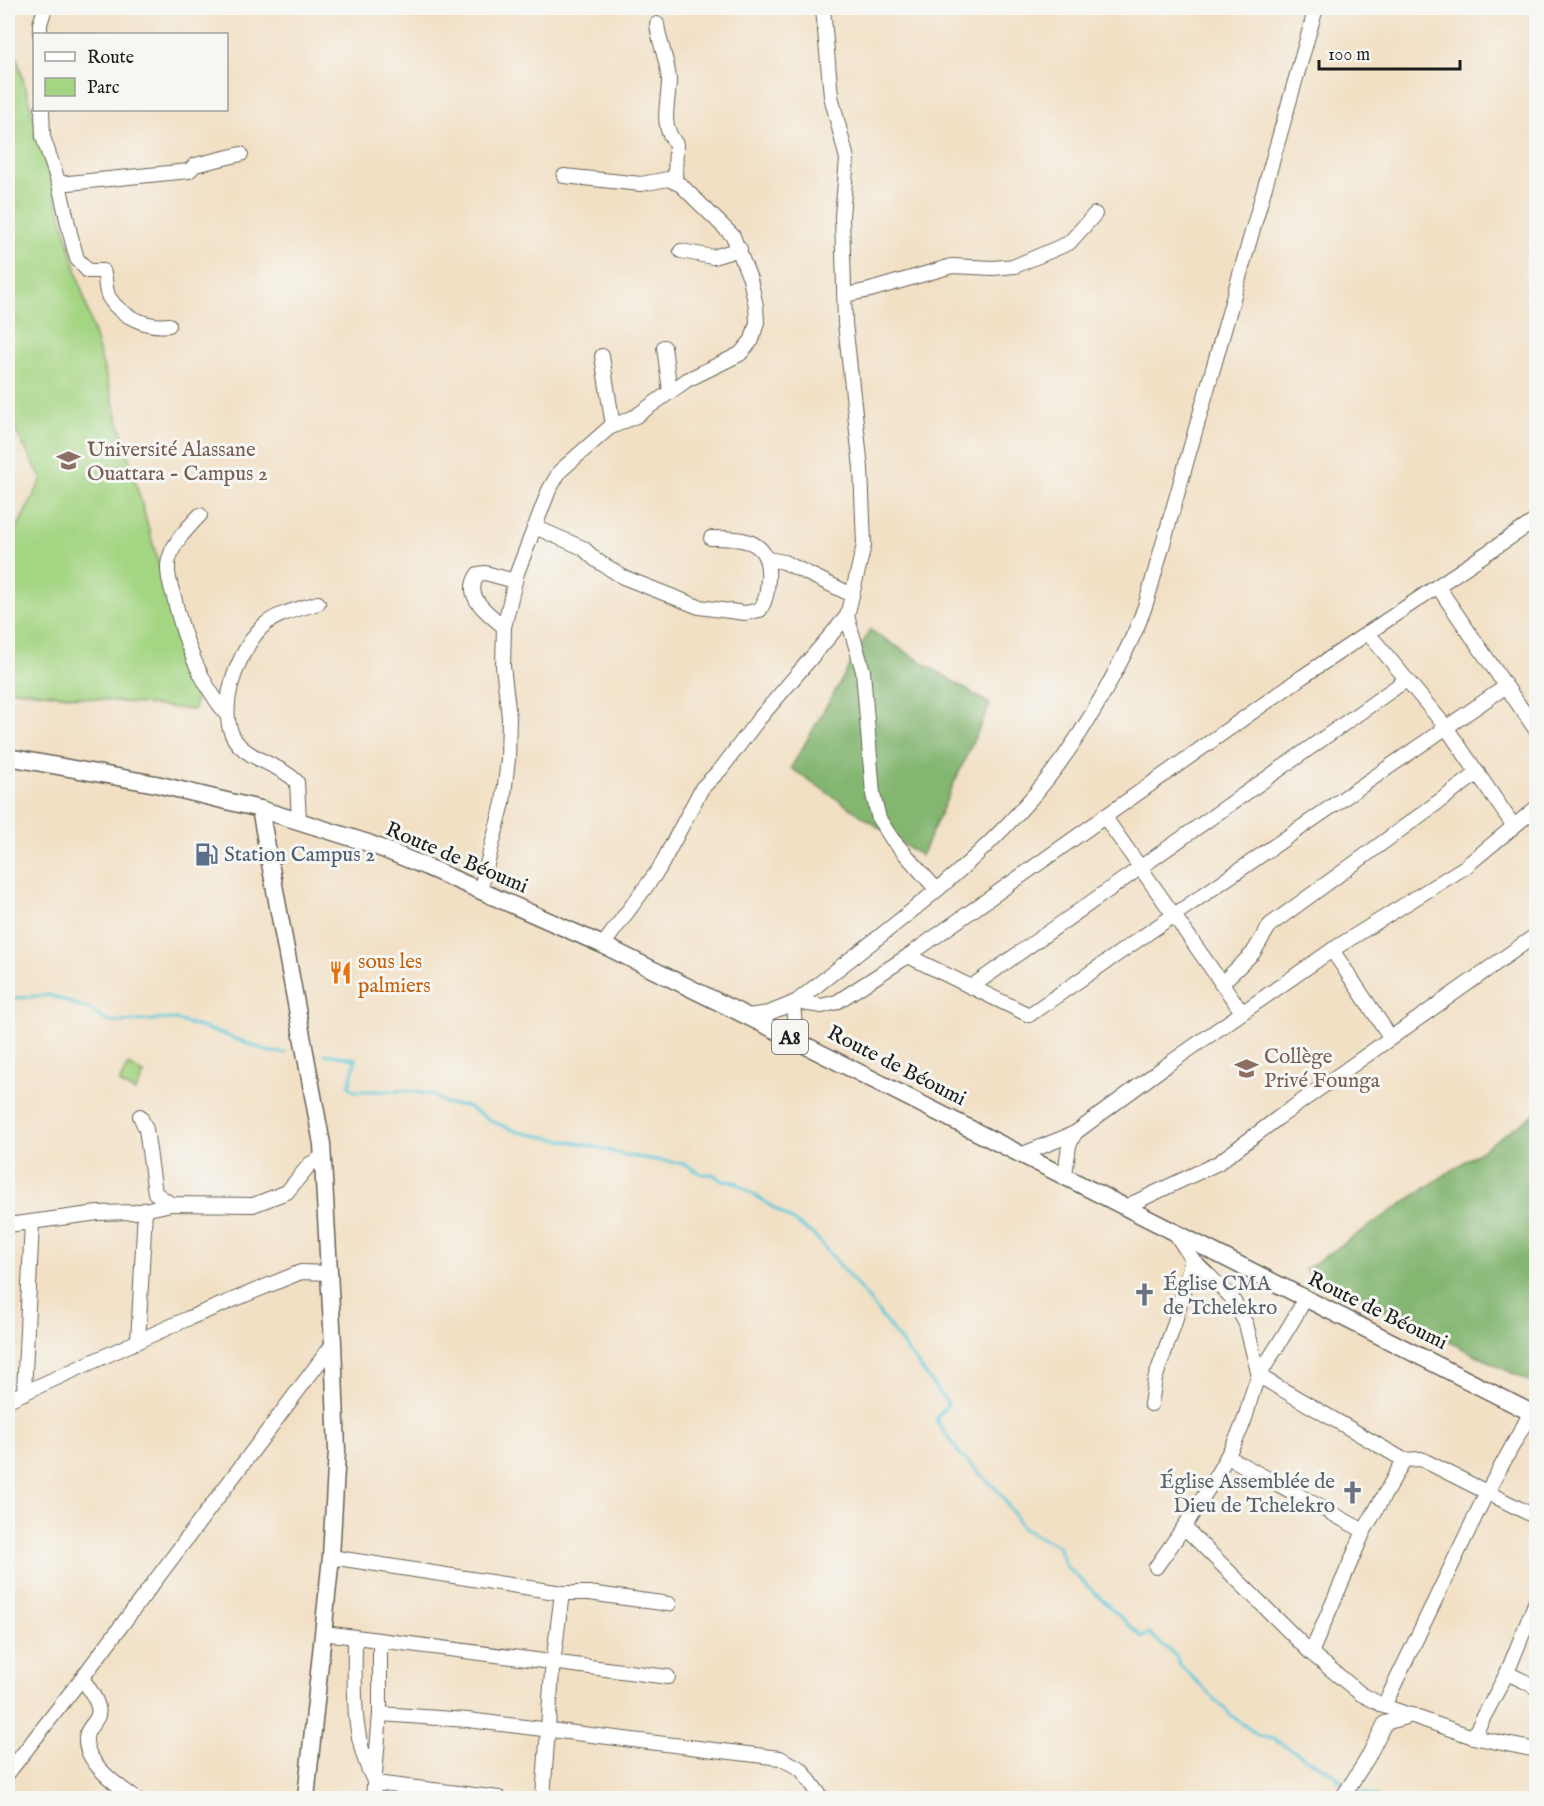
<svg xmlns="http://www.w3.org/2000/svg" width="1544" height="1806" viewBox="0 0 1544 1806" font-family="'IM FELL English',serif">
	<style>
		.green { fill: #a4d583; stroke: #607850; stroke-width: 1.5 }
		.forest { fill: #83b671; stroke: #506946; stroke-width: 1.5 }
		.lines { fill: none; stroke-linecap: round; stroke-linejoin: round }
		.stream { stroke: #5fc9da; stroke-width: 3 }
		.minor-casing { stroke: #676157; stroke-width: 16 }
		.major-casing { stroke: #676157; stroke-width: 19 }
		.minor { stroke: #fff; stroke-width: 14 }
		.major { stroke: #fff; stroke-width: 16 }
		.labels { text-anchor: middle; stroke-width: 6; stroke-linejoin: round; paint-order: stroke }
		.shield { fill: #f6f6f2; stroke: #5d5d5c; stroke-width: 1.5 }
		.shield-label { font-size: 20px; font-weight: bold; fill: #1c1c1c }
		.education-label { font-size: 21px; fill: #785e54; stroke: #f6f6f2; text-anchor: start }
		.service-label { font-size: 21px; fill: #4e5e75; stroke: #f6f6f2; text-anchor: start }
		.street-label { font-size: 21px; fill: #1c1c1c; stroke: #f6f6f2 }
		.food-label { font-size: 21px; fill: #c56008; stroke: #f6f6f2; text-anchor: start }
		.worship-label { font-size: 21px; fill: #5b616d; stroke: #f6f6f2; text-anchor: start }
	</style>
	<rect width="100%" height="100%" fill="#f6f6f2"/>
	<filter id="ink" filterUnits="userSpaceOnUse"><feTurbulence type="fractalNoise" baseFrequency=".0167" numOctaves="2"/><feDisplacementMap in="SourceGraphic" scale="12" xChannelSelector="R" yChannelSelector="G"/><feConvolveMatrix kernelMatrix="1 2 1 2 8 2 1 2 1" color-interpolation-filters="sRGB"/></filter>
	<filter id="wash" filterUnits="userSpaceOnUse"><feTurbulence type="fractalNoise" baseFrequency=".008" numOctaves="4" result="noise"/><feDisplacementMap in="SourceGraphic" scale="24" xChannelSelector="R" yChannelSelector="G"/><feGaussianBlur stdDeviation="1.35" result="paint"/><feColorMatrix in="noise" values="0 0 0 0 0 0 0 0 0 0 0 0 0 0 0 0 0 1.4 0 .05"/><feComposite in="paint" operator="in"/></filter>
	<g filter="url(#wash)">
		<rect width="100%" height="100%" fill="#f2e0c5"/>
		<!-- green -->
		<g class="green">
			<path d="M 8,26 L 196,698 L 194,710 L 8,689 L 8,546 L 42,479 L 8,417 Z"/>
			<path d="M 128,1065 L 144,1074 L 135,1092 L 119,1083 Z"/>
		</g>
		<!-- forest -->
		<g class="forest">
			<path d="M 870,630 L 990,704 L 921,856 L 791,768 Z"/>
			<path d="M 1536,1113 L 1536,1385 L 1305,1270 Z"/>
		</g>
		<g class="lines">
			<!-- stream -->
			<g class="stream">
				<path d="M 8,999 L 49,995 L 91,1010 L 106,1021 L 117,1022 L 173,1019 L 220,1033 L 270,1052 L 285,1053"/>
				<path d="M 325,1054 L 356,1059 L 349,1086 L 354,1091 L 411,1091 L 432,1095 L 446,1104 L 466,1106 L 496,1123 L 518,1132 L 588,1145 L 629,1156 L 685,1164 L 702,1174 L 713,1174 L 722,1181 L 735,1182 L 814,1235 L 866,1296 L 948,1404 L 936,1420 L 959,1453 L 1000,1493 L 1023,1529 L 1058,1546 L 1066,1566 L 1142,1637 L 1149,1633 L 1176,1656 L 1179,1664 L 1232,1716 L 1259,1736 L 1273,1739 L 1332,1773 L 1344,1785"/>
				<path d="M 1352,1789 L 1379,1798"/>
			</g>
		</g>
	</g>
	<g filter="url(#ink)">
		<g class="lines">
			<defs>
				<g id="minor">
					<path d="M 657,24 C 659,43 668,61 669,80 C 669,103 659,124 676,144 L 675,181"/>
					<path d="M 40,34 L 40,24 L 45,8"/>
					<path d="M 42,110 L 43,137 L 59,184 L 70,233 L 77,259 L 88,271 L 103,271 C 107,280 104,291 110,299 C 122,317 148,328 169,325"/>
					<path d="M 59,184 L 189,171 L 195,165 L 241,154"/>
					<path d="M 681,251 L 713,257 L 740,249"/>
					<path d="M 845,295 L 870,290 L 952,266 L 993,268 L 1015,266 L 1069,243 L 1095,214"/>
					<path d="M 664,347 L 670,391"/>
					<path d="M 602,356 L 613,426"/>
					<path d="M 200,515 C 187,529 170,545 168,565 C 167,576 171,588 174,597 C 184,641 199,680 227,715"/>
					<path d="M 535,527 L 583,548 L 596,560 L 623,577 L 699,607 L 745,613 L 760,610 C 767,599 767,591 768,579 C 771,539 743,538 711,538"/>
					<path d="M 768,559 L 784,562 L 852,595"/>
					<path d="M 1438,587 L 1536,730"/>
					<path d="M 847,616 L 863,671 L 873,794 L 879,819 L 892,839 L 936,889"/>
					<path d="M 504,627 C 488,613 462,597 478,574 L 485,573 L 515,581"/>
					<path d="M 1368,633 L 1446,727 L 1513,825"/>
					<path d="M 1104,816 L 1242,1012"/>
					<path d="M 299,820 L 297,782 C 281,765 255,762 239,745 C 212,717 238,650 263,626 C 277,613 300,609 318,603"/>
					<path d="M 480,891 L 503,803 L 508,759 L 509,717 L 503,666 L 504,627 L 517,573 L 549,490 L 560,471 L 609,428 L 636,416 L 687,380 L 740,354 L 752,340 L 757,322 L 756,306 L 750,279 L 733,236 L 681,185 L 668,179 L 641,184 L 564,176"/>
					<path d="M 603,945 L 659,869 L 702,788 L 721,769 L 758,720 L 847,616 L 864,545 L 861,468 L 845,323 L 842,216 L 847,159 L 831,96 L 823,8"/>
					<path d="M 1332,950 L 1391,1038"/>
					<path d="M 908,956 L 1029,1015 L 1505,687"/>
					<path d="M 1221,984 L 1253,953 L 1270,925 L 1478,773"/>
					<path d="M 971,987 L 1406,680"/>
					<path d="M 796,1002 L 822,1006 L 837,1002 L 908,956 L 1302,677 L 1536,520"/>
					<path d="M 793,1003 L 796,1040"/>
					<path d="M 748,1016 L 769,1013 L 796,1002 C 874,939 961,879 1027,803 C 1058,769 1083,731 1105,691 C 1121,661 1137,632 1147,600 L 1316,8"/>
					<path d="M 140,1116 L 146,1129 L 155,1193 L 171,1204 L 253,1205 L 287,1192 L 310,1164 L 323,1157"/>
					<path d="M 1023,1154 L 1075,1133 L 1164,1067 L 1332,950 L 1465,867 L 1536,808"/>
					<path d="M 1065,1175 L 1069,1145 L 1075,1133"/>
					<path d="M 1125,1207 L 1218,1163 L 1278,1118 L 1536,935"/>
					<path d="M 8,1225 L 98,1213 L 135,1212 L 171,1204"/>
					<path d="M 1175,1233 L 1192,1259 L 1232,1298 L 1246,1324 L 1259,1376 L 1404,1460 L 1421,1459 L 1536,1517"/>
					<path d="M 138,1341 L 145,1210"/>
					<path d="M 24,1393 L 32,1222"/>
					<path d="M 8,1400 L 189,1318 L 301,1272 L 330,1273"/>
					<path d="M 1151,1404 L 1155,1379 L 1174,1325 L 1192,1259"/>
					<path d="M 1228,1457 L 1364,1531"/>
					<path d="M 1185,1528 L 1311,1653 L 1361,1694 L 1384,1706 L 1473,1737 L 1536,1750"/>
					<path d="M 331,1557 L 562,1593 L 589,1593 L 669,1604"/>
					<path d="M 1156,1567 C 1187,1524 1217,1479 1240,1431 C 1249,1413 1250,1391 1260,1374 C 1275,1349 1291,1325 1305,1299"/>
					<path d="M 324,1633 L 668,1677"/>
					<path d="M 355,1638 C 355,1689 350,1736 375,1783 L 499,1798"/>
					<path d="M 1311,1653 L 1364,1531 L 1404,1460"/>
					<path d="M 1507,1673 L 1536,1687"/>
					<path d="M 82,1678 C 88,1687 96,1697 98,1707 C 101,1719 91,1723 87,1733 C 79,1759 118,1786 135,1798"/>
					<path d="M 1384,1706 L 1487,1492 L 1531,1412"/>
					<path d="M 380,1714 L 468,1720 L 780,1758 L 801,1769 L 822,1798"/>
					<path d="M 1473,1737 L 1507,1673 L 1536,1601"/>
					<path d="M 8,1773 L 82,1678 L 333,1344"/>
					<path d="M 373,1798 L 380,1714 L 380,1641"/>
					<path d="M 543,1798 L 552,1672 L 562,1593"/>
					<path d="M 1342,1798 L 1367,1759 L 1385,1723 L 1412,1715"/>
				</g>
				<g id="major">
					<path d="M 8,757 L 156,784 L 260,809 L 368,843 L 427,867 L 603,945 L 769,1027 L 1536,1415"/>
					<path d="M 260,809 L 322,1144 L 333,1344 L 337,1451 L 331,1557 L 306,1798"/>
				</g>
			</defs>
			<!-- minor casing -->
			<use href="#minor" class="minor-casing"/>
			<!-- major casing -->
			<use href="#major" class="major-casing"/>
			<!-- minor -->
			<use href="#minor" class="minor"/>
			<!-- major -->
			<use href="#major" class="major"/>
		</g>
	</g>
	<!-- icons -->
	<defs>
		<symbol id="university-bare" viewBox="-9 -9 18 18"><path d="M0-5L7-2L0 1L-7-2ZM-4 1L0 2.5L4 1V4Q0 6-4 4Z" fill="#8d6e63" stroke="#f6f6f2" stroke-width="2.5" paint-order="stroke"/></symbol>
		<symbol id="fuel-bare" viewBox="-9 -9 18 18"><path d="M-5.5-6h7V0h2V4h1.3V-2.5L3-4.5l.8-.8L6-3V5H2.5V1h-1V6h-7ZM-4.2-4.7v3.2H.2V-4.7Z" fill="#5c6f8a" stroke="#f6f6f2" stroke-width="2.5" paint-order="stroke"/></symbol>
		<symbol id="restaurant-bare" viewBox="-9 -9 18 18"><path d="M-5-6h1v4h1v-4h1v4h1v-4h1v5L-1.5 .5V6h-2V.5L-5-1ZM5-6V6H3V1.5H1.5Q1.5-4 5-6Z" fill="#e8710a" stroke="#f6f6f2" stroke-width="2.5" paint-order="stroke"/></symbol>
		<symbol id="school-bare" viewBox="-9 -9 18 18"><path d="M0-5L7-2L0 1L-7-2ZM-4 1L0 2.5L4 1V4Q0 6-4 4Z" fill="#8d6e63" stroke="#f6f6f2" stroke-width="2.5" paint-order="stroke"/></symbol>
		<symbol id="church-bare" viewBox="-9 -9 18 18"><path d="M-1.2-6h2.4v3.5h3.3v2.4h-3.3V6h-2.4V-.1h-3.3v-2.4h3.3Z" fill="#6b7280" stroke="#f6f6f2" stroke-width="2.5" paint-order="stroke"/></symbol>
	</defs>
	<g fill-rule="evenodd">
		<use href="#university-bare" x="52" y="444" width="33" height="33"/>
		<use href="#fuel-bare" x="190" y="838" width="33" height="33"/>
		<use href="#restaurant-bare" x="324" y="956" width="33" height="33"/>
		<use href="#school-bare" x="1230" y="1052" width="33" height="33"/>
		<use href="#church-bare" x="1128" y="1278" width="33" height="33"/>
		<use href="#church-bare" x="1336" y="1476" width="33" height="33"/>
	</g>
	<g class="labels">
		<!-- shield labels -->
		<rect class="shield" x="772" y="1020" width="36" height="34" rx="4.5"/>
		<g class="shield-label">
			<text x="790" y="1044">A8</text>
		</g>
		<!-- education labels -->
		<g class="education-label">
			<text x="87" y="456">Université Alassane<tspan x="87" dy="24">Ouattara - Campus 2</tspan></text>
			<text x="1264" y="1063">Collège<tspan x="1264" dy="24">Privé Founga</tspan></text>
		</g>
		<!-- service labels -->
		<g class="service-label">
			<text x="224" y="861">Station Campus 2</text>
		</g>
		<!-- street labels -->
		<g class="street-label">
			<text transform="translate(457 857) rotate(23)" y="7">Route de Béoumi</text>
			<text transform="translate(897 1065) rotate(27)" y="7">Route de Béoumi</text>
			<text transform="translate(1378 1310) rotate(26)" y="7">Route de Béoumi</text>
		</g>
		<!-- food labels -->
		<g class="food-label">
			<text x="358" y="968">sous les<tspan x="358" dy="24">palmiers</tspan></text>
		</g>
		<!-- worship labels -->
		<g class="worship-label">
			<text x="1163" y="1290">Église CMA<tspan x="1163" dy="24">de Tchelekro</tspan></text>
			<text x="1335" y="1488" text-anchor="end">Église Assemblée de<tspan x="1335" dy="24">Dieu de Tchelekro</tspan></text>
		</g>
	</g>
	<!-- margin -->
	<rect width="1544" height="1806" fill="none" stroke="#f6f6f2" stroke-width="30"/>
	<!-- legend -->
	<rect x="33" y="33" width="195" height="78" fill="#f6f6f2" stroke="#9f9f9c" stroke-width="1.5"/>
	<rect x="45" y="52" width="30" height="9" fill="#ffffff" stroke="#9f9f9c" stroke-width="1.5"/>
	<text x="87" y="63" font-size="18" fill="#1c1c1c">Route</text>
	<rect x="45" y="78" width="30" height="18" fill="#a4d583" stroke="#9f9f9c" stroke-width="1.5"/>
	<text x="87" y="93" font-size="18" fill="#1c1c1c">Parc</text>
	<!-- scale -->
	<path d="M1319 60v9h141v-9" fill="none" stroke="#1c1c1c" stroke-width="3"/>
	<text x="1328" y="60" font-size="18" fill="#1c1c1c" stroke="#f6f6f2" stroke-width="4.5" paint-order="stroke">100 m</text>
</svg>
